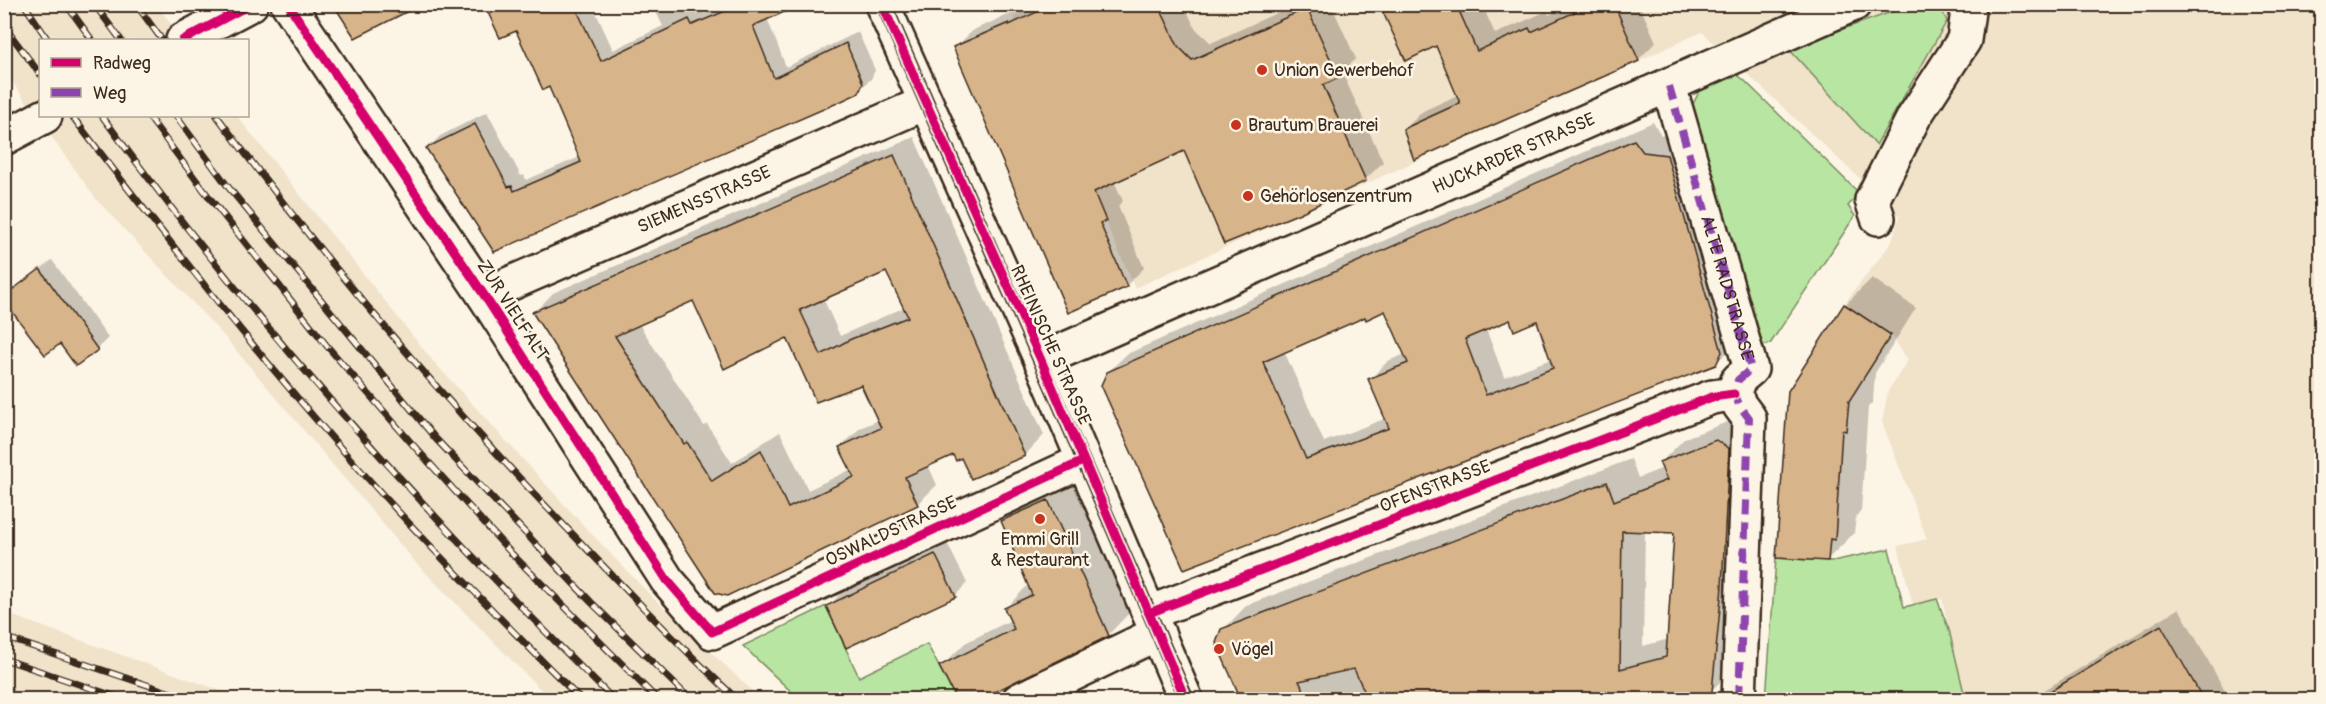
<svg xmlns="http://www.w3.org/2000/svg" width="2326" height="704" viewBox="0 0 2326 704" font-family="Pangolin,sans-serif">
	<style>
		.built { fill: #f1e2ca }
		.green { fill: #b8e5a2; stroke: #7a8860; stroke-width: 1.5 }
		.shadow { fill: #0003; fill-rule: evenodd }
		.building { fill: #d8b48a; stroke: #3b2a1e; stroke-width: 1.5; fill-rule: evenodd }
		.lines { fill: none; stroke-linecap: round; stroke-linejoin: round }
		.minor-casing { stroke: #3b2a1e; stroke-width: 38 }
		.secondary-casing { stroke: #3b2a1e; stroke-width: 38 }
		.minor { stroke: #fcf5e5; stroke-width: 33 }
		.secondary { stroke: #fcf5e5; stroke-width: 33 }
		.tram { stroke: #3b2a1e; stroke-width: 1.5 }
		.rail-casing { stroke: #3b2a1e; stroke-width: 7 }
		.rail { stroke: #fcf5e5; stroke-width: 4.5; stroke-dasharray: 14; stroke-linecap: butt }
		.quiet { stroke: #8e44ad; stroke-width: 8; stroke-dasharray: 15 8; stroke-linecap: butt }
		.cycleway-casing { stroke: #fcf5e5; stroke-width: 13 }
		.cycleway { stroke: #d6006c; stroke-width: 9 }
		.poi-dot { fill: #c8321e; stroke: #fcf5e5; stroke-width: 2 }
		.labels { text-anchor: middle; stroke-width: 5; stroke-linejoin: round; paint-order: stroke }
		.poi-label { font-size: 18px; fill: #3b2a1e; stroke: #fcf5e5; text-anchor: start }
		.street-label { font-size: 18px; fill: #3b2a1e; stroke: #fcf5e5 }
	</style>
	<rect width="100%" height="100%" fill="#fcf5e5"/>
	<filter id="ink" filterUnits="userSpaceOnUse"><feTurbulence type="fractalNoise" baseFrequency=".0167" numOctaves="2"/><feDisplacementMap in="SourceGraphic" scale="12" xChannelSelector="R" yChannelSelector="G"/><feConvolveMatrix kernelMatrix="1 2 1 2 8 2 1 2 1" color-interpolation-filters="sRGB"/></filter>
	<g filter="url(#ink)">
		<!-- built -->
		<g class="built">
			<path d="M 1043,4 L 2321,5 L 2321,699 L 1967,699 L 1964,694 L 1942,599 L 1913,606 L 1898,546 L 1927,539 L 1882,422 L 1888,391 L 1908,360 L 1891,335 L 1844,304 L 1891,243 L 1900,216 L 1702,32 L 1135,288 L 1013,17 Z"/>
			<path d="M 4,5 L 157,5 L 183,40 L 40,40 L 40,116 L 237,116 L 432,360 L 584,526 L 652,597 L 761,699 L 550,699 L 416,563 L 223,335 L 96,199 L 5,72 Z"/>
			<path d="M 5,613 L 244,699 L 5,699 Z"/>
		</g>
		<!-- green -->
		<g class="green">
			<path d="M 1912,5 L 1939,5 L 1947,21 L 1876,145 L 1788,48 Z"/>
			<path d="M 1725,73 L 1736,74 L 1744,80 L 1859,193 L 1848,206 L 1855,216 L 1770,344 L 1763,346 L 1758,344 L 1689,112 L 1699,92 Z"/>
			<path d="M 1889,549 L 1904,607 L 1937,599 L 1949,630 L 1965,697 L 1959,700 L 1766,699 L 1776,558 L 1833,561 Z"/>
			<path d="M 826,606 L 859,677 L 927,644 L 956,699 L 799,699 L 743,646 Z"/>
		</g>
		<!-- shadow -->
		<g class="shadow">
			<path d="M 486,4 L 592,4 L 613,50 L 663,26 L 652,4 L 700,4 L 704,14 L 727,4 L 798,4 L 767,18 L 786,67 L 858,32 L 875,70 L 871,79 L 858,91 L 494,250 L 428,148 L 440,136 L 487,112 L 521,176 L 524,175 L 526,180 L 580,157 L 550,85 L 517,29 Z"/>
			<path d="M 1036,4 L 1184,4 L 1195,28 L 1211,43 L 1296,4 L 1331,4 L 1356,59 L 1342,72 L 1383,162 L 1365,180 L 1184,149 L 1114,181 L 1123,201 L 1118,206 L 1144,268 L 1126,286 L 955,48 L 973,30 L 1027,7 L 1027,9 Z"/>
			<path d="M 1381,4 L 1482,4 L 1495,34 L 1547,11 L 1549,15 L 1573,4 L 1639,4 L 1656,42 L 1638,60 L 1405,129 L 1423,111 L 1458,95 L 1437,44 Z"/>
			<path d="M 1653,122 L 1661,135 L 1685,137 L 1734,345 L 1715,364 L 1184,567 L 1108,372 L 1127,354 ZM 1386,309 L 1405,354 L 1388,361 L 1370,379 L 1387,418 L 1324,442 L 1284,351 L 1366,315 ZM 1511,318 L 1538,319 L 1551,359 L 1504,377 L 1486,329 Z"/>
			<path d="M 914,137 L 1044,435 L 1025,455 L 972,477 L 962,456 L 954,453 L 928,465 L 937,485 L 917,504 L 727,594 L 534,313 L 553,293 ZM 887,270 L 905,307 L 840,336 L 823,298 ZM 694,299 L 788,336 L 862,383 L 879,420 L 860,428 L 841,447 L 852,469 L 808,490 L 780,432 L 732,463 L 707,424 L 704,426 L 639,324 Z"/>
			<path d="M 52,260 L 108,338 L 97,349 L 60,342 L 4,298 Z"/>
			<path d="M 1872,278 L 1916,308 L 1875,373 L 1873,402 L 1868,407 L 1861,511 L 1856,516 L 1854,533 L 1827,560 L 1845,305 Z"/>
			<path d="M 1741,417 L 1736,666 L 1712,690 L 1678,700 L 1243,700 L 1218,643 L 1223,630 L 1247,605 L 1631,459 L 1638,478 L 1663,468 L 1661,462 L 1685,438 ZM 1645,530 L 1675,531 L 1669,639 L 1643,646 Z"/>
			<path d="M 1071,478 L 1131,611 L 1108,635 L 976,700 L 957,700 L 941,667 L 965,643 L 1011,620 L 1006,608 L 1029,584 L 1003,522 L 1027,498 Z"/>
			<path d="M 947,543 L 967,583 L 955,596 L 828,607 L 840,594 Z"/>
			<path d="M 2179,608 L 2230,700 L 2028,700 Z"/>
		</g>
		<!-- building -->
		<g class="building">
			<path d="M 333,4 L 422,4 L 355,38 Z"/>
			<path d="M 484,4 L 574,4 L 601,61 L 689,19 L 692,25 L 742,4 L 802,4 L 753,26 L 774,78 L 846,43 L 863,83 L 859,93 L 835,104 L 494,252 L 426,148 L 475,124 L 508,187 L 512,186 L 514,191 L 581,162 L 549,87 L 543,90 L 516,31 L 500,38 Z"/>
			<path d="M 1054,4 L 1158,4 L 1178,46 L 1192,60 L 1307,8 L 1339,78 L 1323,85 L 1366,181 L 1300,213 L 1224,244 L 1184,151 L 1094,192 L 1106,221 L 1100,223 L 1127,287 L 1068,313 L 953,47 L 1009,23 L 1009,25 Z"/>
			<path d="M 1379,4 L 1456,4 L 1477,51 L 1529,28 L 1531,32 L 1575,12 L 1571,4 L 1614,4 L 1639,61 L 1414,160 L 1403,129 L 1460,103 L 1436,46 L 1406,61 Z"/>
			<path d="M 1634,140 L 1643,152 L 1667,155 L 1722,352 L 1716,365 L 1184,569 L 1101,385 L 1107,372 ZM 1385,311 L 1408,363 L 1368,379 L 1389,428 L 1306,459 L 1263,362 L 1365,317 L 1366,320 ZM 1510,320 L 1514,331 L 1537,321 L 1553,368 L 1486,395 L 1465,339 Z"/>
			<path d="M 894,155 L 1025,456 L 971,479 L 961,458 L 956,461 L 953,455 L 905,477 L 918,505 L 727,596 L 715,593 L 532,312 ZM 886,272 L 908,317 L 851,339 L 821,355 L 800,310 ZM 693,301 L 724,369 L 787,338 L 816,402 L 861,385 L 881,428 L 839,447 L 854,477 L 788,508 L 761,450 L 712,481 L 687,442 L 684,444 L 615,336 Z"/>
			<path d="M 40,269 L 98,350 L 76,366 L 60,344 L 45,355 L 4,301 L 4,296 Z"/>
			<path d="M 1844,304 L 1891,335 L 1849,401 L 1846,431 L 1842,430 L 1835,540 L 1830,539 L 1828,561 L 1776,558 L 1788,391 Z"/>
			<path d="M 1716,440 L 1729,449 L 1722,587 L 1712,692 L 1684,699 L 1368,699 L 1354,669 L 1299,681 L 1308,699 L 1241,699 L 1216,643 L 1221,629 L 1607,482 L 1614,501 L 1667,480 L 1659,462 ZM 1622,531 L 1674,533 L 1666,657 L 1620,669 Z"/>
			<path d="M 1048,500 L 1109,636 L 980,699 L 956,699 L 939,666 L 1014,629 L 1004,608 L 1032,595 L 1001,521 Z"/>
			<path d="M 935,554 L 956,597 L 846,648 L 826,606 Z"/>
			<path d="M 2161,625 L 2203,699 L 2037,699 Z"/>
		</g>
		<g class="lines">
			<defs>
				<g id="minor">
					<path d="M 288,4 L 484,295 L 667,580 L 712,632 L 1083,461"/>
					<path d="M 183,40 L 251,4"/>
					<path id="s1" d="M 1669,86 L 1751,369 L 1738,380 L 1734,394 L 1740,406 L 1749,418 L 1739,700"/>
					<path d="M 4,138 L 45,116"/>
					<path d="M 1878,218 L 1872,200 L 1914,117 L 1964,40 L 1969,4"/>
					<path id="s2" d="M 484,295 L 925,103"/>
					<path id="s3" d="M 1041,360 L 1854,4"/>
					<path d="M 1149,613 L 1712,397 L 1734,394"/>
					<path d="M 1019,700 L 1158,633"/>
				</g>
				<path id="secondary" d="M 882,4 L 1041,360 L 1186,700"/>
			</defs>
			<!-- minor casing -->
			<use href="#minor" class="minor-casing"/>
			<!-- secondary casing -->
			<use href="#secondary" class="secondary-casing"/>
			<!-- minor -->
			<use href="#minor" class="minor"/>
			<!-- secondary -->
			<use href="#secondary" class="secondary"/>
			<!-- tram -->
			<g class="tram">
				<path d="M 875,4 L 1055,412 L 1179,700"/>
				<path d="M 892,4 L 1195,700"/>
			</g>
			<defs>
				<g id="rail">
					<path d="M 24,4 L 48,40"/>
					<path d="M 66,4 L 92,40"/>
					<path d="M 94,4 L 121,40"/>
					<path d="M 136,4 L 162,40"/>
					<path d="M 4,26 L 40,74"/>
					<path d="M 72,116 C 154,223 237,329 325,430 C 406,524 494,612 581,700"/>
					<path d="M 102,116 C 255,325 429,518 614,700"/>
					<path d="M 148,116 L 209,197 L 327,346 L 414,446 L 512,554 L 658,700"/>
					<path d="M 176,116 L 229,188 L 435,438 L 591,602 L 691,700"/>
					<path d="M 217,116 C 329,267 453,411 584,546 C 634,598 684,651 738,700"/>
					<path d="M 4,637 L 192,700"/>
					<path d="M 4,659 L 126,700"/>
				</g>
			</defs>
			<!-- rail casing -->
			<use href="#rail" class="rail-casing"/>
			<!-- rail -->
			<use href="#rail" class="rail"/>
			<!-- quiet -->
			<path class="quiet" d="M 1669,86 L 1751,369 L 1738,380 L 1734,394 L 1740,406 L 1749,418 L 1739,700"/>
			<defs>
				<g id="cycleway">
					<path d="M 288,4 L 484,295 L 667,580 L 712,632 L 1083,461"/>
					<path d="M 882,4 L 1041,360 L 1186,700"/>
					<path d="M 183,40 L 251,4"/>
					<path d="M 1149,613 L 1712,397 L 1734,394"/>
				</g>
			</defs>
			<!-- cycleway casing -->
			<use href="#cycleway" class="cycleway-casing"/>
			<!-- cycleway -->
			<use href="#cycleway" class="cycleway"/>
		</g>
	</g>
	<!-- markers -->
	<g class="poi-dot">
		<circle cx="1262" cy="70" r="6"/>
		<circle cx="1236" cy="125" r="6"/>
		<circle cx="1248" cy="196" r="6"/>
		<circle cx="1040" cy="519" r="6"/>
		<circle cx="1219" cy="649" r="6"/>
	</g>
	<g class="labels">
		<!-- poi labels -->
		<g class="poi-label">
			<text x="1274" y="76">Union Gewerbehof</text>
			<text x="1248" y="131">Brautum Brauerei</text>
			<text x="1260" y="202">Gehörlosenzentrum</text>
			<text x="1040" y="545" text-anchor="middle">Emmi Grill<tspan x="1040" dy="21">&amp; Restaurant</tspan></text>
			<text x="1231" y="655">Vögel</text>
		</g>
		<!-- street labels -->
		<g class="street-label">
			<text dy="6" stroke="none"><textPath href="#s3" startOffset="516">HUCKARDER STRASSE</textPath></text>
			<text dy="6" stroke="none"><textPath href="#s2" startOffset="240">SIEMENSSTRASSE</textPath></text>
			<text dy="6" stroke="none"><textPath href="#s1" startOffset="210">ALTE RADSTRASSE</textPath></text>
			<text transform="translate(513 310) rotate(57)" y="6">ZUR VIELFALT</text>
			<text transform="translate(1051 345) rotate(66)" y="6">RHEINISCHE STRASSE</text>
			<text transform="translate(1435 486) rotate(-21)" y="6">OFENSTRASSE</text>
			<text transform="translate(891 531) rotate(-25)" y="6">OSWALDSTRASSE</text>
		</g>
	</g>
	<!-- margin -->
	<rect width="2326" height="704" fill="none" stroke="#fcf5e5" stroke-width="24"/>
	<rect x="12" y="12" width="2302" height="680" fill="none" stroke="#3b2a1e" stroke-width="2" filter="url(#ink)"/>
	<!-- legend -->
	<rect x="39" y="39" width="210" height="78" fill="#fcf5e5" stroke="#afa495" stroke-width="1.5"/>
	<rect x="51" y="58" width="30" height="9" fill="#d6006c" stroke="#afa495" stroke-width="1.5"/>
	<text x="93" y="69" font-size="18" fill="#3b2a1e">Radweg</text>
	<rect x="51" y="88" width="30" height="9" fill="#8e44ad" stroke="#afa495" stroke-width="1.5"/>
	<text x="93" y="99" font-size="18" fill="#3b2a1e">Weg</text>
</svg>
